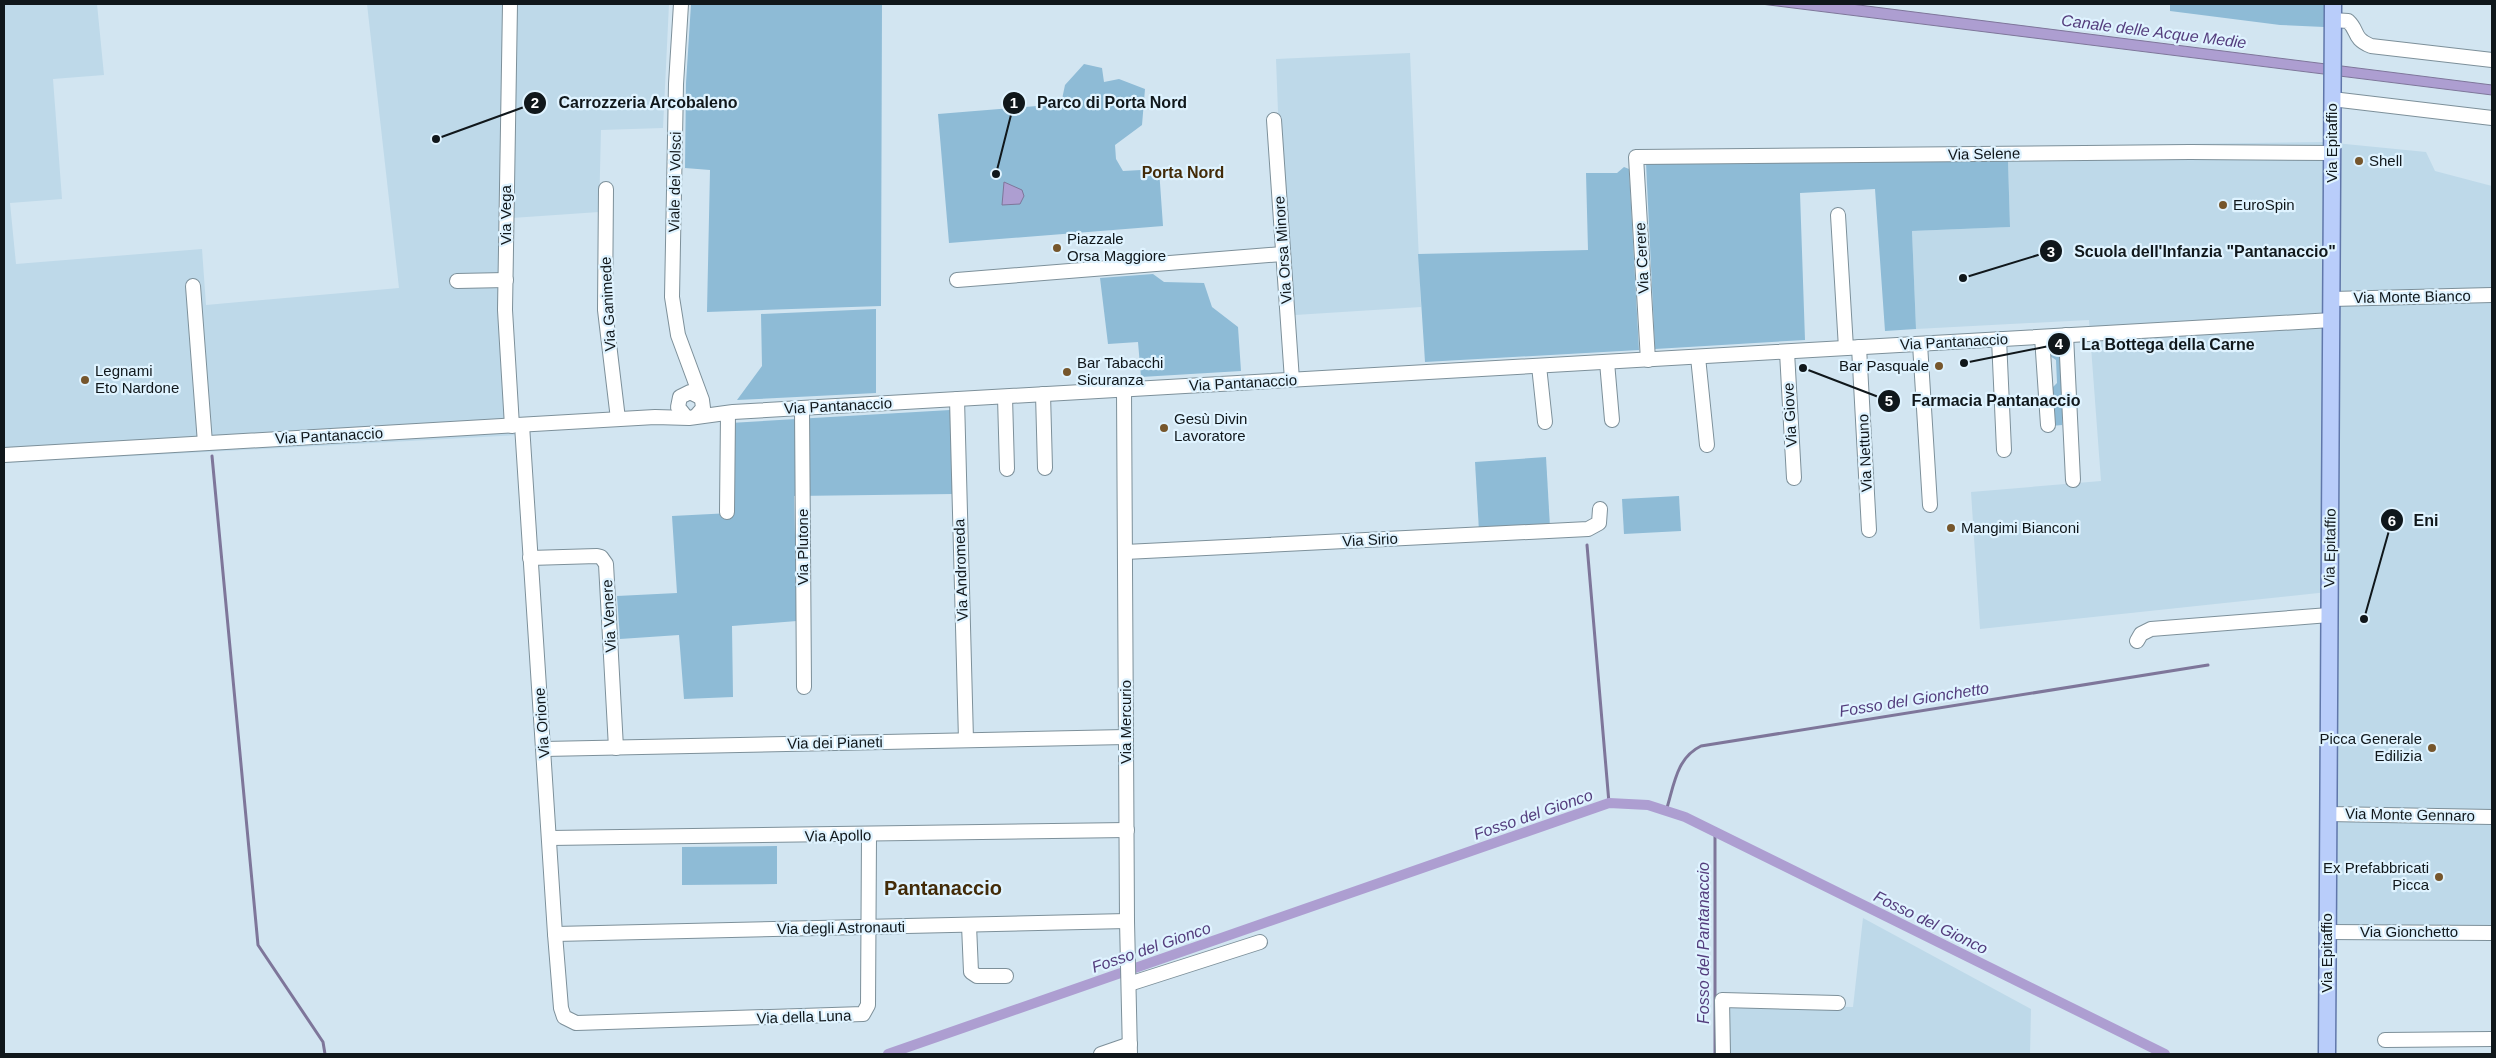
<svg xmlns="http://www.w3.org/2000/svg" width="2496" height="1058" viewBox="0 0 2496 1058" font-family="Arial,sans-serif">
	<style>
		.built { fill: #bed9e9 }
		.green { fill: #8ebbd6 }
		.water { fill: #ad9ed1; stroke: #7e769a }
		.lines { fill: none; stroke-linecap: round; stroke-linejoin: round }
		.stream { stroke: #7e769a; stroke-width: 3 }
		.canal { stroke: #ad9ed1; stroke-width: 10 }
		.minor-casing { stroke: #7d909a; stroke-width: 16 }
		.major-casing { stroke: #6077aa; stroke-width: 19 }
		.minor { stroke: #fff; stroke-width: 14 }
		.major { stroke: #b9cdfa; stroke-width: 16 }
		.poi-dot { fill: #76562c; stroke: #dff3ff; stroke-width: 2 }
		.labels { text-anchor: middle; stroke-width: 4.5; stroke-linejoin: round; paint-order: stroke }
		.street-label { font-size: 15px; fill: #10171b; stroke: #dff3ff }
		.poi-label { font-size: 15px; fill: #10171b; stroke: #dff3ff; text-anchor: start }
		.water-label { font-size: 16px; font-style: italic; fill: #543d7d; stroke: #dff3ff }
		.neighbourhood-label { font-size: 16px; font-weight: bold; fill: #432b08; stroke: #dff3ff }
		.district-label { font-size: 20px; font-weight: bold; fill: #432b08; stroke: #dff3ff }
		.leader { fill: none; stroke: #10171b; stroke-width: 2 }
		.callout-dot { fill: #10171b; stroke: #dff3ff; stroke-width: 2 }
		.mark-label { font-size: 15px; text-anchor: middle; font-weight: bold; fill: #fff }
		.callout-label { font-size: 16px; text-anchor: middle; font-weight: bold; fill: #10171b; stroke: #dff3ff; stroke-width: 4.5; stroke-linejoin: round; paint-order: stroke }
	</style>
	<rect width="100%" height="100%" fill="#d2e5f1"/>
	<!-- built -->
	<g class="built">
		<path d="M 4,4 L 97,4 L 104,75 L 53,79 L 62,199 L 10,203 L 16,264 L 202,249 L 206,305 L 399,288 L 367,4 L 669,4 L 663,128 L 601,130 L 599,212 L 512,218 L 509,309 L 519,435 L 4,463 Z"/>
		<path d="M 1410,53 L 1421,307 L 1295,315 L 1278,112 L 1276,59 Z"/>
		<path d="M 2325,142 L 2426,152 L 2435,171 L 2492,186 L 2492,926 L 2334,926 L 2337,591 L 1980,629 L 1971,492 L 2101,481 L 2089,320 L 1916,329 L 1912,231 L 2010,227 L 2008,161 L 2042,160 L 2043,146 Z"/>
		<path d="M 1863,918 L 2031,1009 L 2030,1054 L 1729,1054 L 1730,1005 L 1853,1007 Z"/>
	</g>
	<!-- green -->
	<g class="green">
		<path d="M 691,4 L 882,4 L 881,306 L 707,312 L 710,170 L 685,168 L 686,83 Z"/>
		<path d="M 2170,4 L 2324,4 L 2324,27 L 2280,25 L 2170,11 Z"/>
		<path d="M 1084,64 L 1102,68 L 1104,82 L 1119,79 L 1145,89 L 1142,125 L 1115,145 L 1116,159 L 1123,171 L 1159,169 L 1163,226 L 949,243 L 938,114 L 1061,104 L 1065,85 Z"/>
		<path d="M 2008,161 L 2010,227 L 1912,231 L 1916,329 L 1885,331 L 1875,189 L 1800,193 L 1805,340 L 1655,349 L 1646,163 Z"/>
		<path d="M 1624,167 L 1629,169 L 1639,350 L 1425,362 L 1418,254 L 1588,250 L 1586,173 L 1617,173 Z"/>
		<path d="M 1153,274 L 1164,282 L 1204,283 L 1212,307 L 1238,327 L 1241,371 L 1141,377 L 1138,342 L 1108,344 L 1100,278 Z"/>
		<path d="M 876,309 L 876,393 L 737,400 L 762,366 L 761,314 Z"/>
		<path d="M 2064,344 L 2065,413 L 2062,416 L 2062,425 L 2051,426 L 2049,391 L 2057,383 L 2056,360 L 2047,354 L 2047,345 Z"/>
		<path d="M 950,410 L 953,494 L 794,496 L 797,621 L 732,626 L 733,697 L 684,699 L 679,635 L 620,639 L 617,596 L 677,593 L 672,516 L 731,513 L 730,423 Z"/>
		<path d="M 1546,457 L 1550,527 L 1479,531 L 1475,462 Z"/>
		<path d="M 1679,496 L 1681,531 L 1624,534 L 1622,499 Z"/>
		<path d="M 777,846 L 777,884 L 682,885 L 682,847 Z"/>
	</g>
	<!-- water -->
	<g class="water">
		<path d="M 1761,4 L 1851,4 L 2492,85 L 2492,95 Z"/>
		<path d="M 1004,182 L 1022,190 L 1024,196 L 1020,204 L 1002,205 Z"/>
	</g>
	<g class="lines">
		<!-- stream -->
		<g class="stream">
			<path d="M 212,456 L 258,945 L 323,1042 L 325,1054"/>
			<path d="M 1587,545 L 1609,803"/>
			<path d="M 1666,811 C 1674,786 1676,758 1701,746 L 2208,665"/>
			<path d="M 1715,831 L 1715,1054"/>
		</g>
		<!-- canal -->
		<path class="canal" d="M 888,1054 L 1609,803 L 1648,805 L 1685,817 L 2165,1054"/>
		<defs>
			<g id="minor">
				<path d="M 510,4 L 505,310 L 512,426"/>
				<path d="M 681,4 L 676,84 L 672,297 L 678,335 L 702,400 L 703,408 L 696,416"/>
				<path d="M 2333,20 L 2348,21 C 2359,31 2352,38 2371,46 L 2492,60"/>
				<path d="M 2332,99 L 2492,118"/>
				<path d="M 1274,120 L 1292,380"/>
				<path d="M 606,189 L 605,310 L 618,419"/>
				<path d="M 1838,215 L 1846,348"/>
				<path d="M 957,280 L 1282,254"/>
				<path d="M 457,281 L 506,280"/>
				<path d="M 193,286 L 205,443"/>
				<path d="M 2332,299 L 2492,295"/>
				<path d="M 2066,335 L 2073,480"/>
				<path d="M 2042,337 L 2048,425"/>
				<path d="M 1999,339 L 2004,450"/>
				<path d="M 1920,344 L 1930,505"/>
				<path d="M 1859,347 L 1869,530"/>
				<path d="M 1787,352 L 1794,478"/>
				<path d="M 1698,357 L 1707,445"/>
				<path d="M 1648,360 L 1636,157 L 2190,152 L 2332,153"/>
				<path d="M 1607,362 L 1612,420"/>
				<path d="M 1539,366 L 1545,422"/>
				<path d="M 1124,390 L 1127,921 L 1130,1054"/>
				<path d="M 1043,394 L 1045,468"/>
				<path d="M 1005,397 L 1007,469"/>
				<path d="M 957,399 L 966,740"/>
				<path d="M 802,408 L 804,687"/>
				<path d="M 686,417 L 678,407 L 680,397 L 690,392 L 700,397"/>
				<path d="M 522,425 L 555,934 L 561,1008 L 564,1017 L 576,1023 L 863,1014 L 868,1005 L 869,836"/>
				<path d="M 4,455 L 655,417 L 689,418 L 733,412 L 2332,320"/>
				<path d="M 727,512 L 728,413"/>
				<path d="M 1125,552 L 1588,529 L 1599,523 L 1600,509"/>
				<path d="M 530,558 L 597,556 L 601,557 L 606,564 L 616,748"/>
				<path d="M 2137,641 L 2141,634 L 2151,629 L 2329,615"/>
				<path d="M 544,749 L 1126,737"/>
				<path d="M 2328,814 L 2492,817"/>
				<path d="M 550,838 L 1127,830"/>
				<path d="M 969,925 L 971,972 L 977,976 L 1006,976"/>
				<path d="M 2327,932 L 2492,933"/>
				<path d="M 555,934 L 1127,921"/>
				<path d="M 1129,984 L 1260,942"/>
				<path d="M 2385,1040 L 2492,1039"/>
				<path d="M 1101,1054 L 1130,1044"/>
				<path d="M 1723,1054 L 1722,1000 L 1838,1003"/>
			</g>
			<path id="major" d="M 2327,1054 L 2333,4"/>
		</defs>
		<!-- minor casing -->
		<use href="#minor" class="minor-casing"/>
		<!-- major casing -->
		<use href="#major" class="major-casing"/>
		<!-- minor -->
		<use href="#minor" class="minor"/>
		<!-- major -->
		<use href="#major" class="major"/>
	</g>
	<!-- markers -->
	<g class="poi-dot">
		<circle cx="2359" cy="161" r="5"/>
		<circle cx="2223" cy="205" r="5"/>
		<circle cx="1057" cy="248" r="5"/>
		<circle cx="1939" cy="366" r="5"/>
		<circle cx="1067" cy="372" r="5"/>
		<circle cx="85" cy="380" r="5"/>
		<circle cx="1164" cy="428" r="5"/>
		<circle cx="1951" cy="528" r="5"/>
		<circle cx="2432" cy="748" r="5"/>
		<circle cx="2439" cy="877" r="5"/>
	</g>
	<g class="labels">
		<!-- street labels -->
		<g class="street-label">
			<text transform="translate(2332 143) rotate(-90)" y="5">Via Epitaffio</text>
			<text transform="translate(1984 154) rotate(-1)" y="5">Via Selene</text>
			<text transform="translate(675 182) rotate(-89)" y="5">Viale dei Volsci</text>
			<text transform="translate(506 215) rotate(-90)" y="5">Via Vega</text>
			<text transform="translate(1283 250) rotate(-94)" y="5">Via Orsa Minore</text>
			<text transform="translate(1642 258) rotate(-93)" y="5">Via Cerere</text>
			<text transform="translate(2412 297) rotate(-1)" y="5">Via Monte Bianco</text>
			<text transform="translate(608 304) rotate(-93)" y="5">Via Ganimede</text>
			<text transform="translate(1954 342) rotate(-3)" y="5">Via Pantanaccio</text>
			<text transform="translate(1243 383) rotate(-3)" y="5">Via Pantanaccio</text>
			<text transform="translate(838 406) rotate(-3)" y="5">Via Pantanaccio</text>
			<text transform="translate(1790 415) rotate(-93)" y="5">Via Giove</text>
			<text transform="translate(329 436) rotate(-3)" y="5">Via Pantanaccio</text>
			<text transform="translate(1865 453) rotate(-93)" y="5">Via Nettuno</text>
			<text transform="translate(1370 540) rotate(-3)" y="5">Via Sirio</text>
			<text transform="translate(803 547) rotate(-90)" y="5">Via Plutone</text>
			<text transform="translate(2330 548) rotate(-89)" y="5">Via Epitaffio</text>
			<text transform="translate(961 570) rotate(-92)" y="5">Via Andromeda</text>
			<text transform="translate(609 616) rotate(-93)" y="5">Via Venere</text>
			<text transform="translate(1126 722) rotate(-90)" y="5">Via Mercurio</text>
			<text transform="translate(542 723) rotate(-94)" y="5">Via Orione</text>
			<text transform="translate(835 743) rotate(-1)" y="5">Via dei Pianeti</text>
			<text transform="translate(2410 815) rotate(1)" y="5">Via Monte Gennaro</text>
			<text transform="translate(838 836) rotate(-1)" y="5">Via Apollo</text>
			<text transform="translate(841 928) rotate(-1)" y="5">Via degli Astronauti</text>
			<text x="2409" y="937">Via Gionchetto</text>
			<text transform="translate(2327 953) rotate(-90)" y="5">Via Epitaffio</text>
			<text transform="translate(804 1017) rotate(-2)" y="5">Via della Luna</text>
		</g>
		<!-- poi labels -->
		<g class="poi-label">
			<text x="2369" y="166">Shell</text>
			<text x="2233" y="210">EuroSpin</text>
			<text x="1067" y="244">Piazzale<tspan x="1067" dy="17">Orsa Maggiore</tspan></text>
			<text x="1077" y="368">Bar Tabacchi<tspan x="1077" dy="17">Sicuranza</tspan></text>
			<text x="1929" y="371" text-anchor="end">Bar Pasquale</text>
			<text x="95" y="376">Legnami<tspan x="95" dy="17">Eto Nardone</tspan></text>
			<text x="1174" y="424">Gesù Divin<tspan x="1174" dy="17">Lavoratore</tspan></text>
			<text x="1961" y="533">Mangimi Bianconi</text>
			<text x="2422" y="744" text-anchor="end">Picca Generale<tspan x="2422" dy="17">Edilizia</tspan></text>
			<text x="2429" y="873" text-anchor="end">Ex Prefabbricati<tspan x="2429" dy="17">Picca</tspan></text>
		</g>
		<!-- water labels -->
		<g class="water-label">
			<text transform="translate(2154 31) rotate(7)" y="6">Canale delle Acque Medie</text>
			<text transform="translate(1914 699) rotate(-9)" y="6">Fosso del Gionchetto</text>
			<text transform="translate(1533 814) rotate(-19)" y="6">Fosso del Gionco</text>
			<text transform="translate(1931 922) rotate(26)" y="6">Fosso del Gionco</text>
			<text transform="translate(1703 943) rotate(-90)" y="6">Fosso del Pantanaccio</text>
			<text transform="translate(1151 947) rotate(-19)" y="6">Fosso del Gionco</text>
		</g>
		<!-- neighbourhood labels -->
		<g class="neighbourhood-label">
			<text x="1183" y="178">Porta Nord</text>
		</g>
		<!-- district labels -->
		<g class="district-label">
			<text x="943" y="895">Pantanaccio</text>
		</g>
	</g>
	<!-- callouts -->
	<path class="leader" d="M996 174L1014 103M436 139L535 103M1963 278L2051 251M1964 363L2059 344M1803 368L1889 401M2364 619L2392 520"/>
	<g class="callout-dot">
		<circle cx="996" cy="174" r="5"/>
		<circle cx="436" cy="139" r="5"/>
		<circle cx="1963" cy="278" r="5"/>
		<circle cx="1964" cy="363" r="5"/>
		<circle cx="1803" cy="368" r="5"/>
		<circle cx="2364" cy="619" r="5"/>
		<circle cx="1014" cy="103" r="12"/>
		<circle cx="535" cy="103" r="12"/>
		<circle cx="2051" cy="251" r="12"/>
		<circle cx="2059" cy="344" r="12"/>
		<circle cx="1889" cy="401" r="12"/>
		<circle cx="2392" cy="520" r="12"/>
	</g>
	<g class="mark-label">
		<text x="1014" y="108">1</text>
		<text x="535" y="108">2</text>
		<text x="2051" y="257">3</text>
		<text x="2059" y="349">4</text>
		<text x="1889" y="406">5</text>
		<text x="2392" y="526">6</text>
	</g>
	<g class="callout-label">
		<text x="1112" y="108">Parco di Porta Nord</text>
		<text x="648" y="108">Carrozzeria Arcobaleno</text>
		<text x="2205" y="257">Scuola dell'Infanzia "Pantanaccio"</text>
		<text x="2168" y="350">La Bottega della Carne</text>
		<text x="1996" y="406">Farmacia Pantanaccio</text>
		<text x="2426" y="526">Eni</text>
	</g>
	<!-- border -->
	<rect width="2496" height="1058" fill="none" stroke="#10171b" stroke-width="10"/>
</svg>
